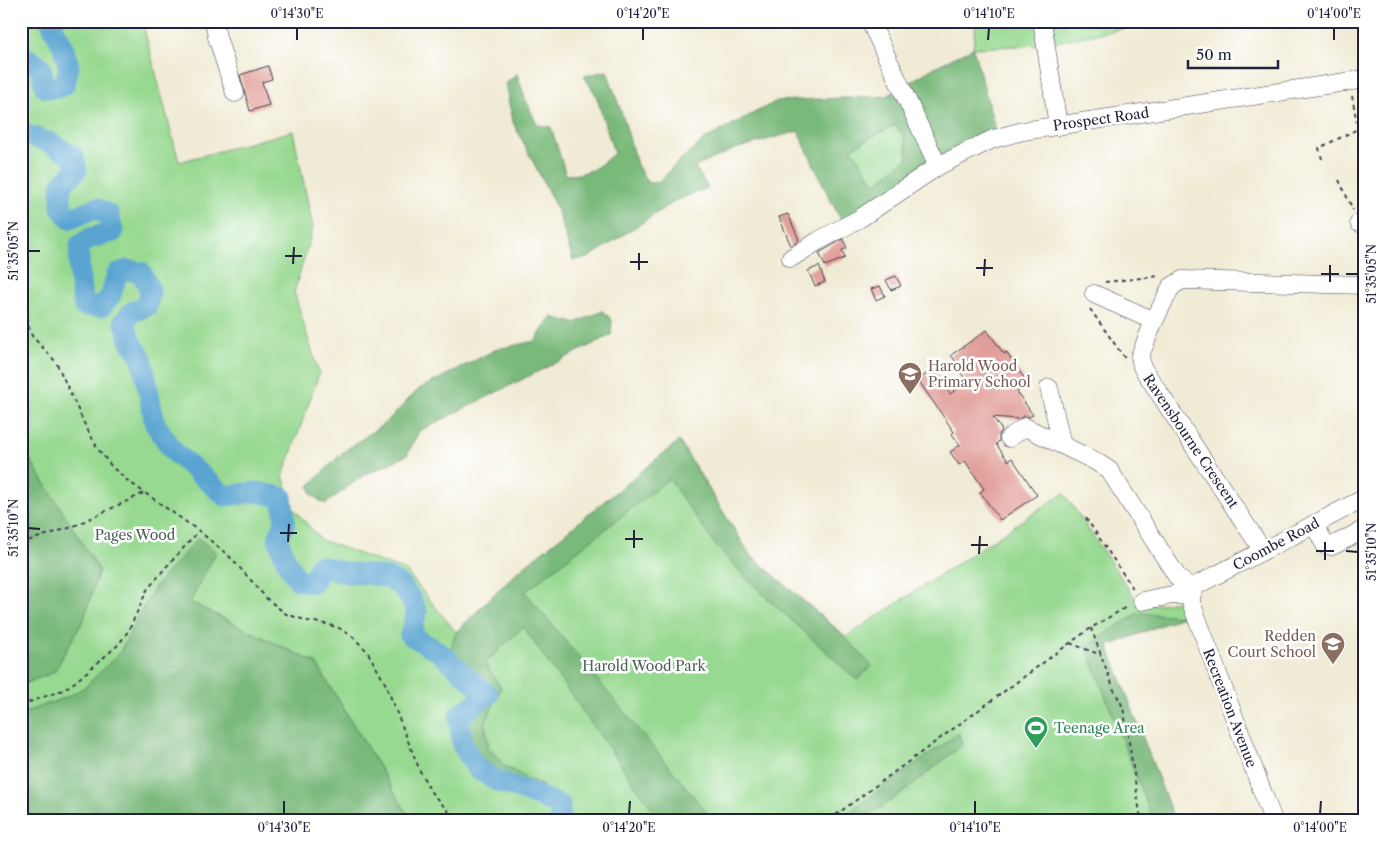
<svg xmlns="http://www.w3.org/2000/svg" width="1386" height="841" viewBox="0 0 1386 841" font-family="'Libre Caslon Text',serif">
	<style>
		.green { fill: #97d990; stroke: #5c7e66 }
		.forest { fill: #79b97a; stroke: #4e6e5a; fill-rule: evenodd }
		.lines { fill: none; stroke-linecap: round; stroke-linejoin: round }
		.river { stroke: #5aa4d1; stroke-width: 21 }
		.building { fill: #e19d97 }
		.minor-casing { stroke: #414052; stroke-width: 19 }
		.path { stroke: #414052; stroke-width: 2; stroke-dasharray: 4 4; stroke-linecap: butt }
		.minor { stroke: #fff; stroke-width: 18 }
		.ticks { fill: none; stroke: #22223b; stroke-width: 2 }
		.labels { text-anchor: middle; stroke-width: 5; stroke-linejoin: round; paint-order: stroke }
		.street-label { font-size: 14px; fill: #22223b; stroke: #fff }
		.education-label { font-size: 14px; fill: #785e54; stroke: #fff; text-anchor: start }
		.park-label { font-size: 14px; fill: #4b6259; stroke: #fff }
		.leisure-label { font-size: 14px; fill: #27864d; stroke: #fff; text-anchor: start }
		.neatline { fill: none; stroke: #22223b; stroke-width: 2 }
		.ticks-label { font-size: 12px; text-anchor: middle; fill: #22223b }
	</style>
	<rect width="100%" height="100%" fill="#fff"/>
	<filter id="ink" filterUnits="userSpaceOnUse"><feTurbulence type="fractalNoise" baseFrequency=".02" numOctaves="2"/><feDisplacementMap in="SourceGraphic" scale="10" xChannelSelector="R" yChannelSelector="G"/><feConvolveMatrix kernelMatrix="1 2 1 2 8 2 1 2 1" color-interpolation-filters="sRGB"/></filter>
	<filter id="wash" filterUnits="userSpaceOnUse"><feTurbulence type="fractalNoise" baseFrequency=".0096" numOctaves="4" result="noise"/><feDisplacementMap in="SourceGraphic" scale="20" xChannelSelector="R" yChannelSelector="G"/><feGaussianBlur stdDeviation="1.12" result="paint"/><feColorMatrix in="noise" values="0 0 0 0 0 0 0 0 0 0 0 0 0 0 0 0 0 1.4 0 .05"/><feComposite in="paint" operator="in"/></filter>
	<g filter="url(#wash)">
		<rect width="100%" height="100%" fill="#f0ebd4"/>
		<!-- green -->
		<g class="green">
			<path d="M 21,21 L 142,21 L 179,162 L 293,131 L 313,228 L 294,292 L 319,374 L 283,476 L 294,509 L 321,540 L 406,571 L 456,632 L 516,573 L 679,441 L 750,555 L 846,637 L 1064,493 L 1134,597 L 1151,605 L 1178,601 L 1184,616 L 1108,646 L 1174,820 L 411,820 L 316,663 L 189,602 L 216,552 L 156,586 L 143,608 L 120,652 L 85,688 L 69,696 L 21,714 L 21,685 L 54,672 L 99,570 L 21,445 Z"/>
			<path d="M 976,21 L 1161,21 L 1041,45 L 973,48 Z"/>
			<path d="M 895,125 L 905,138 L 908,158 L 875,184 L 851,148 Z"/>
		</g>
		<!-- forest -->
		<g class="forest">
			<path d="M 973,48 L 995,128 L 995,139 L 844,226 L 829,197 L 798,131 L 735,149 L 695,167 L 708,188 L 675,201 L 588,258 L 573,260 L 557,209 L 513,122 L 505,84 L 517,74 L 525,98 L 537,125 L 551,127 L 566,175 C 587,175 599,168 614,153 L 596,95 L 584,76 L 607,71 L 624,120 L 637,165 L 648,183 L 659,182 L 679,161 L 707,138 L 777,101 L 887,96 L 935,67 ZM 895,125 L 905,138 L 908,158 L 875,184 L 851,148 Z"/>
			<path d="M 603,311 L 612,320 L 611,335 L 419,431 L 407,455 L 363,476 L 325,504 L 312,495 L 309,486 L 343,452 L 385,423 L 419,389 L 497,349 L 535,341 L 551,317 L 575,323 Z"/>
			<path d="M 679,441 L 750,555 L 845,637 L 872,666 L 857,680 L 753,585 L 716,546 L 669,479 L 525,592 L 713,820 L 660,820 L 523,627 L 485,663 L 501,688 L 485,724 L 489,748 L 506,767 L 543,786 L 537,805 L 481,780 L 457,749 L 454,715 L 476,695 L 446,662 L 456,632 L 516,573 Z"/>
			<path d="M 21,445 L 99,570 L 84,619 L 54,672 L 21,685 Z"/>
			<path d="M 198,538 L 216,552 L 190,602 L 316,663 L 411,820 L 21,820 L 21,714 L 69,696 L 85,687 L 120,652 L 143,608 L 156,586 Z"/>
			<path d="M 1138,613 L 1184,616 L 1108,646 L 1174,820 L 1153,820 L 1086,646 Z"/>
			<path d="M 959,733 L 962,745 L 910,787 L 863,820 L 838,820 Z"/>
		</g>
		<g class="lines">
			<!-- river -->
			<g class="river">
				<path d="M 21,60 L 29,59 L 41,68 L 45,88 L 57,88 L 65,84 L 69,66 L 62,44 L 52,25 L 54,21"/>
				<path d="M 21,133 L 51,143 L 74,157 L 77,170 L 61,185 L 61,208 L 70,219 L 95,208 L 109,215 L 113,232 L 90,238 L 80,245 C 78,267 79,285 84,306 L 101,307 L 111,295 L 117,274 L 126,270 L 141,272 L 150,290 L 147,306 L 132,312 L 124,321 L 130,339 L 142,359 L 155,424 L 174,452 L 225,496 L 257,492 L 282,497 L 285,522 L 278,539 L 287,563 L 298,580 L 313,583 L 319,566 L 348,573 L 366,574 L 389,578 L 402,587 L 411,599 L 417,612 L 410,635 L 438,651 L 488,695 L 459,715 L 462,744 L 476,768 L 497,781 L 520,789 L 560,805 L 560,820"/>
			</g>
		</g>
		<g id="blocks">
			<!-- building -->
			<g class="building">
				<path d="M 268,66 L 272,79 L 262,82 L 269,105 L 250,111 L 240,75 Z"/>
				<path d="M 788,214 L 799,240 L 791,246 L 779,217 Z"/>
				<path d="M 843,239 L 847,248 L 842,250 L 845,258 L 825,266 L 819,253 Z"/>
				<path d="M 819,266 L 825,282 L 815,286 L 808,271 Z"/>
				<path d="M 896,276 L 901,286 L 891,290 L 886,280 Z"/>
				<path d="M 880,286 L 885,296 L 876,300 L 871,289 Z"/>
				<path d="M 987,330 L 1004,354 L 1006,352 L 1028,384 L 1017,392 L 1033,415 L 1029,417 L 1024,416 L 1018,419 L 993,417 L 1002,430 L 999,434 L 999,441 L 996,444 L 1008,461 L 1012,458 L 1037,495 L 1000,520 L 980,492 L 984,489 L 965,461 L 959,465 L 950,452 L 960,445 L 952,434 L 954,432 L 918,380 L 933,369 L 950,394 L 967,382 L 961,373 L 963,372 L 951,355 Z"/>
			</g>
		</g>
	</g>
	<g filter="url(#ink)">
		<use href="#blocks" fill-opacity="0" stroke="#414052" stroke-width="1"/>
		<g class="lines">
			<defs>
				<g id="minor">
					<path d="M 214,21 L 217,37 L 235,93"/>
					<path d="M 870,21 L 938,166"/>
					<path d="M 1043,27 L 1058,126"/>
					<path d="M 1359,223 L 1365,221"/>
					<path d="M 791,258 L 818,241 L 859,219 L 938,166 L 993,139 L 1023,131 L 1365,79"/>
					<path d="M 1094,294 L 1154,321"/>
					<path d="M 1049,388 L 1062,445"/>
					<path d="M 1009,438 L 1025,427 L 1095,461 L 1109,470 L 1178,578 L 1194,590"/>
					<path d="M 1314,524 L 1325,545 L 1332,546 L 1365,529"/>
					<path d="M 1263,551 L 1142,367 L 1140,356 L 1154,321 L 1171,287 L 1182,280 L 1365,285"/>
					<path d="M 1142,601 L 1172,595 L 1191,595"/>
					<path d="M 1273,820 L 1192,605 C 1190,597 1191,589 1199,584 L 1365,498"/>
				</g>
			</defs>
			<!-- minor casing -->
			<use href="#minor" class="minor-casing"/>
			<!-- path -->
			<g class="path">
				<path d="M 1352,96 L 1358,129 L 1362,139 L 1365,139"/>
				<path d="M 1322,159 L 1319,148 L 1358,129"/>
				<path d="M 1339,180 L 1353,210"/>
				<path d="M 1105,282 L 1160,276"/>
				<path d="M 21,287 L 24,293 L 29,328 L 32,336 L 56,362 L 85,425 L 98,449 L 112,467 L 128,481 L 199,531 L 229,556 L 257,587 L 266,598 L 286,614 L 308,621 L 326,624 L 339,628 L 352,636 L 367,651 L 385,683 L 420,771 L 431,792 L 456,820"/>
				<path d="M 1090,309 L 1126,360"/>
				<path d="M 1086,518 L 1134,590"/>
				<path d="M 21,543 L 72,527 L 144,493"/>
				<path d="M 1091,628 L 1114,690 L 1123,707 L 1128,735 L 1141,820"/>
				<path d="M 1070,643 L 1101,655"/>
				<path d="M 21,705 L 63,690 L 75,682 L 110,652 L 119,644 L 129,630 L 147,590 L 166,567 L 199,531"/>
				<path d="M 829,820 L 1070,643 L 1091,628 L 1128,606"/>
			</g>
			<!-- minor -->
			<use href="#minor" class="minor"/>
		</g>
	</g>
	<!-- ticks -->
	<path class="ticks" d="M 297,40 L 297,28M 643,40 L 643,28M 988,40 L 989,28M 1334,40 L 1334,28M 28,251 L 40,251M 285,256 L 302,256M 630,262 L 648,262M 293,264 L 294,247M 976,268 L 993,268M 639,270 L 639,253M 1321,274 L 1339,274M 1346,274 L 1358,274M 984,276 L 985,259M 1330,282 L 1330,265M 28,528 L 40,529M 280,533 L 297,533M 625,539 L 643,539M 288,542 L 289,524M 971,545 L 988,545M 634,548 L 634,530M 1316,551 L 1334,551M 1346,551 L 1358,552M 979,554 L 980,536M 1325,560 L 1325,542M 284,814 L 284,801M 629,814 L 630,801M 975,814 L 975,801M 1320,814 L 1321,801"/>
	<!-- icons -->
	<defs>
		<symbol id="school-pin" viewBox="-11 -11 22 30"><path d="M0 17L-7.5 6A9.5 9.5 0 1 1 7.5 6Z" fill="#8d6e63" stroke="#fff"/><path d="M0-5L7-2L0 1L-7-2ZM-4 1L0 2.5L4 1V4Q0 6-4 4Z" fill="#fff"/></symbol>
		<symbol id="stadium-pin" viewBox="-11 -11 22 30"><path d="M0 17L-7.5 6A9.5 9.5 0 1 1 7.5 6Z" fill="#2e9e5b" stroke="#fff"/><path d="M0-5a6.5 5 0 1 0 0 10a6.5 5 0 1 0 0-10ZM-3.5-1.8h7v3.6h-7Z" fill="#fff"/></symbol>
	</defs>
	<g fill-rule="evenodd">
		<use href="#school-pin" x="896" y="360" width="28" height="38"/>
		<use href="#school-pin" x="1319" y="630" width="28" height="38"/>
		<use href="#stadium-pin" x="1022" y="714" width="28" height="38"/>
	</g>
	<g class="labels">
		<!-- street labels -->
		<g class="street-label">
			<text transform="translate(1101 119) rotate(-8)" y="5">Prospect Road</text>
			<text transform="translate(1191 441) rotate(56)" y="5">Ravensbourne Crescent</text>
			<text transform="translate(1276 544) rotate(-28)" y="5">Coombe Road</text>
			<text transform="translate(1230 708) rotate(69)" y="5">Recreation Avenue</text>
		</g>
		<!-- education labels -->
		<g class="education-label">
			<text x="928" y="371">Harold Wood<tspan x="928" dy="16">Primary School</tspan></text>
			<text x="1316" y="641" text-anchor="end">Redden<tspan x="1316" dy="16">Court School</tspan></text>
		</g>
		<!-- park labels -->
		<g class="park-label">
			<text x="135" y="540">Pages Wood</text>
			<text x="644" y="671">Harold Wood Park</text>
		</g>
		<!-- leisure labels -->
		<g class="leisure-label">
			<text x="1054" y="733">Teenage Area</text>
		</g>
	</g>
	<!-- margin -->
	<rect width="1386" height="841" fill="none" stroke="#fff" stroke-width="55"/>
	<!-- scale -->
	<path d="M1188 60v8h90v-8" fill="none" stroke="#22223b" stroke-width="2.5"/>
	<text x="1196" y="60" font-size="15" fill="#22223b" stroke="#ffffff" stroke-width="4" paint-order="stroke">50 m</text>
	<rect x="28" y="28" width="1330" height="786" class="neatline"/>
	<g class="ticks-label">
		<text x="297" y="18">0°14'30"E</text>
		<text x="643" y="18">0°14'20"E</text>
		<text x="989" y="18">0°14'10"E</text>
		<text x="1334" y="18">0°14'00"E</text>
		<text transform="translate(14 251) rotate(-90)" y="4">51°35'05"N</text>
		<text transform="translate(1372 274) rotate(-90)" y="4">51°35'05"N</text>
		<text transform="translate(14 528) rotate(-90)" y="4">51°35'10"N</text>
		<text transform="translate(1372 552) rotate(-90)" y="4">51°35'10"N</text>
		<text x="284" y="832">0°14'30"E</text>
		<text x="629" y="832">0°14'20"E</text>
		<text x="975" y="832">0°14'10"E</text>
		<text x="1320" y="832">0°14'00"E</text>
	</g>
</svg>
